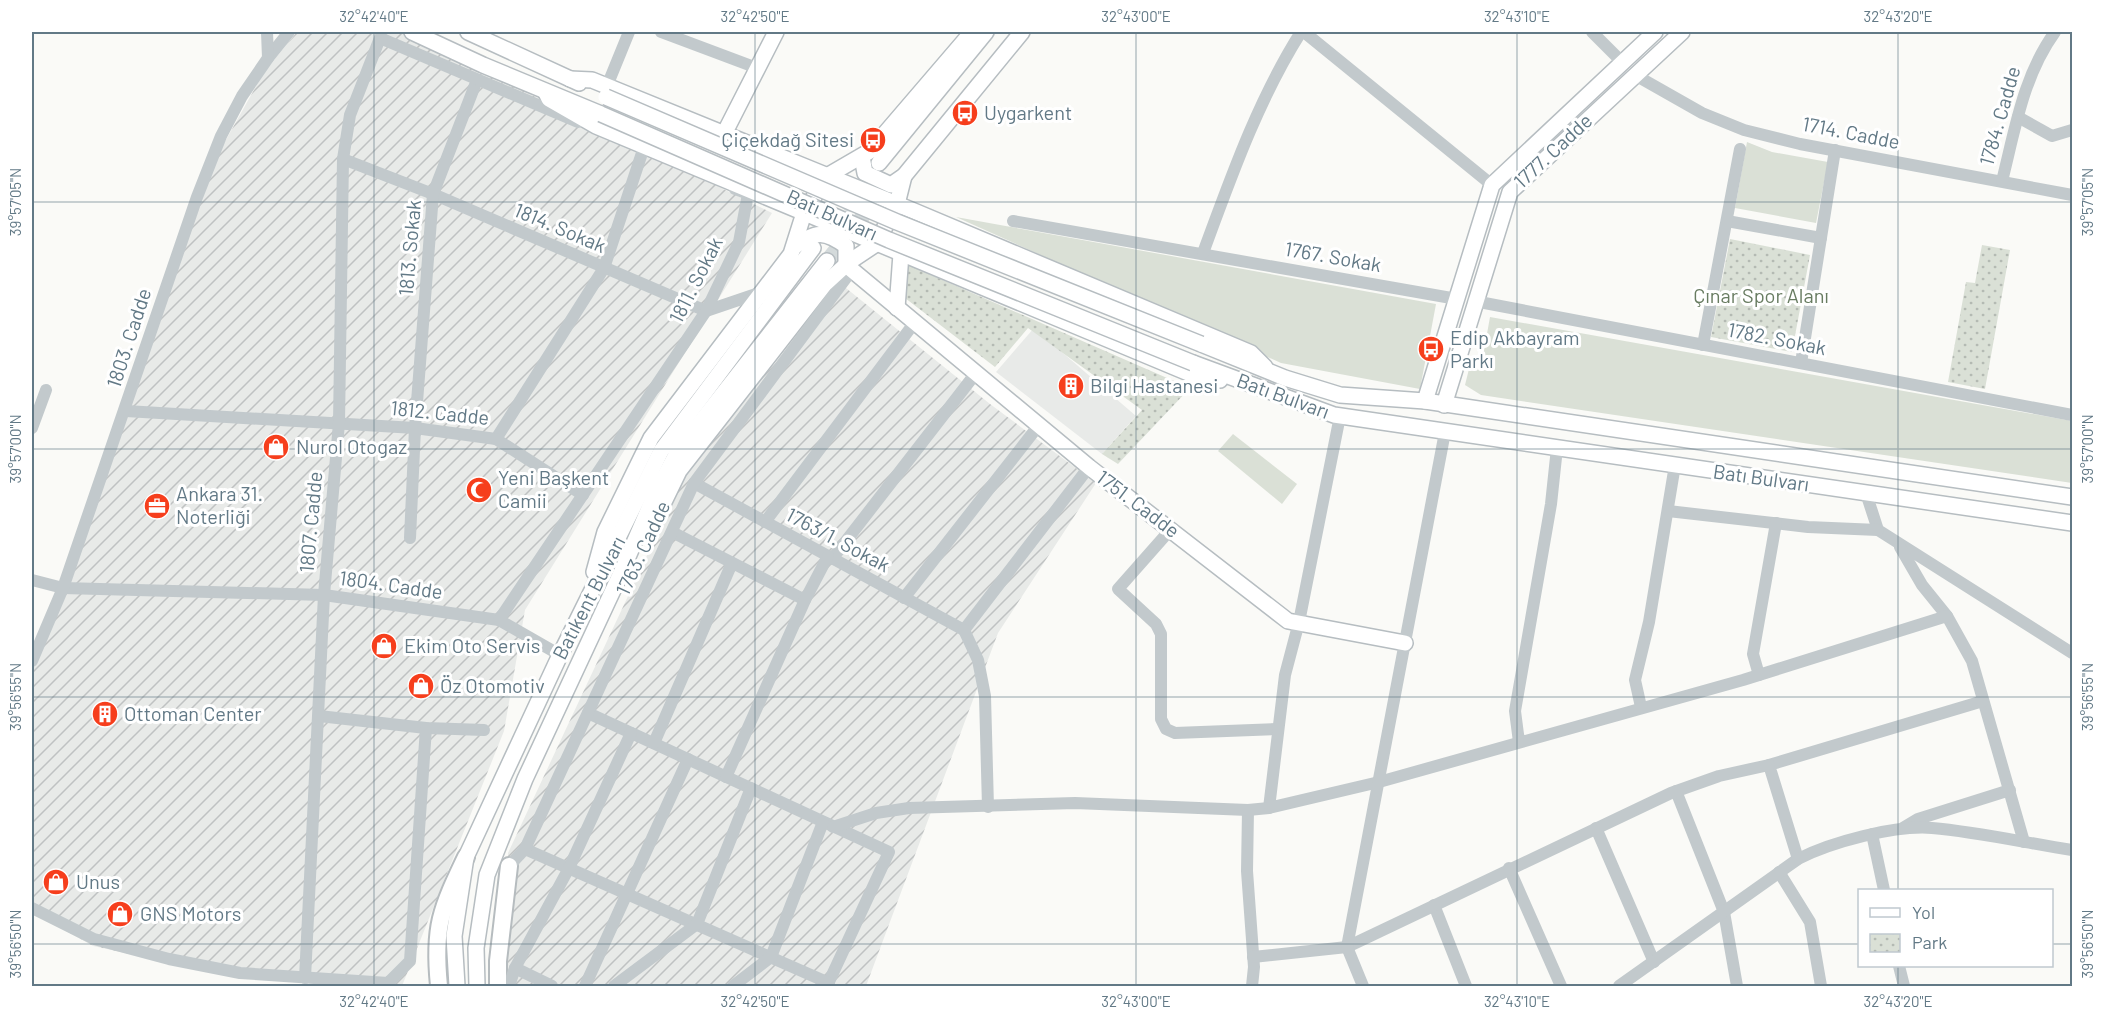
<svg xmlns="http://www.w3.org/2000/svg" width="2104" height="1018" viewBox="0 0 2104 1018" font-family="Barlow,sans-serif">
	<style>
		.built { fill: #e8eae8 }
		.industrial { fill: url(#industrial-furrows) }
		.green { fill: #dae0d6 }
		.park { fill: url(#park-dots) }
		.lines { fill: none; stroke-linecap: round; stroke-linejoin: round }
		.major-tunnel { stroke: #d4dadb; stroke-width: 15; stroke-dasharray: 15 8; stroke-linecap: butt }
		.major-casing { stroke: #b6bdc1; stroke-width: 18 }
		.highway-casing { stroke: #b6bcbf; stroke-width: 20 }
		.minor { stroke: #c2c9cc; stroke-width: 12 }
		.major { stroke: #fff; stroke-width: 15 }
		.highway { stroke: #fff; stroke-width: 16 }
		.major-bridge-casing { stroke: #b6bdc1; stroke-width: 18; stroke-linecap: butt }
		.major-bridge { stroke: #fff; stroke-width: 15 }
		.ticks { fill: none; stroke: #627986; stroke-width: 1.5; stroke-opacity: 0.45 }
		.labels { text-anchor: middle; stroke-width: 6; stroke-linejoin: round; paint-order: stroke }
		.poi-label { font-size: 20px; fill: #627986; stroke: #fff; text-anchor: start }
		.street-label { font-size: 20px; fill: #627986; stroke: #fff }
		.park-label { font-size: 20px; fill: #687c61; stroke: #fff }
		.neatline { fill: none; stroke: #627986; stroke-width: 2 }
		.ticks-label { font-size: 15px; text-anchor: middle; fill: #627986 }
	</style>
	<defs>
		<pattern id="industrial-furrows" width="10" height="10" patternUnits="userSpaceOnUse" patternTransform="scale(1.5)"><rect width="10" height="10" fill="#e8eae8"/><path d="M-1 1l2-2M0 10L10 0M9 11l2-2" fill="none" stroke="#bfc2c2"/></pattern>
		<pattern id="park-dots" width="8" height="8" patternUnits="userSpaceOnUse" patternTransform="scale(1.5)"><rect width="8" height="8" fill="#dae0d6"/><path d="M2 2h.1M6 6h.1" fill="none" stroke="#b4bab3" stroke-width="1.8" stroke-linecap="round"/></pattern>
	</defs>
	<rect width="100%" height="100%" fill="#fafaf7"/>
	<!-- built -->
	<path class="built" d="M 1034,328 L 1136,416 L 1102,454 L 996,372 Z"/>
	<!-- industrial -->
	<g class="industrial">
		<path d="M 297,32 L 404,32 L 772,213 L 525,610 L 504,731 L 402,986 L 373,986 L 213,972 L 93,946 L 32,912 L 32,656 L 63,588 L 195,195 L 264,72 Z"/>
		<path d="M 836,280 L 990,404 L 1096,483 L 998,633 L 866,986 L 503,986 L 508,853 L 686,472 Z"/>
	</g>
	<!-- green -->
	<g class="green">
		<path d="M 1747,142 L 1772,152 L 1828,162 L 1816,223 L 1735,208 Z"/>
		<path d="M 956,217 L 1436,304 L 1420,389 L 1281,363 Z"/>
		<path d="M 1490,317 L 2072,421 L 2072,483 L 1481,395 L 1465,385 L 1471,361 L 1483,356 Z"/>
		<path d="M 1233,434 L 1297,484 L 1282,504 L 1218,451 Z"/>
	</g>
	<!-- park -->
	<g class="park">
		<path d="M 1730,239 L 1810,255 L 1792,352 L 1711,337 Z"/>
		<path d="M 1982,245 L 2010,250 L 1985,389 L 1948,382 L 1966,282 L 1975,283 Z"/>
		<path d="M 906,264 L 1190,388 L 1118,464 L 1102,454 L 1142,410 L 1028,328 L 995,367 L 905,298 Z"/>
	</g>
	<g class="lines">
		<!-- major-tunnel -->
		<g class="major-tunnel">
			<path d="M 829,227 L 877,166"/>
			<path d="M 827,261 L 887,186"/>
		</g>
		<defs>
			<g id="major">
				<path d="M 412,32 L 483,65 L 601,114"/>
				<path d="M 468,32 L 579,83"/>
				<path d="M 570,79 L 592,80 L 914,211 L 1251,353 L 1265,367"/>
				<path d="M 546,93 L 549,99 L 596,126 L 1198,377 L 1220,380"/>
				<path d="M 724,134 L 776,32"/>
				<path d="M 862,157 L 865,173 L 891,185 L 904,176 L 1022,32"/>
				<path d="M 879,163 L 986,32"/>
				<path d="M 794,247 C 815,231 824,230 846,246 L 846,265 L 1089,467 L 1288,621 L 1405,643"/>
				<path d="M 897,308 L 901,254"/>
				<path d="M 1201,344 L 1285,378 L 1340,395 L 1425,401 L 2072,497"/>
				<path d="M 1193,363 L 1334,415 L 2072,523"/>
				<path d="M 1425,401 L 1492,185 L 1655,32"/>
				<path d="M 1444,405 L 1510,192 L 1682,32"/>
				<path d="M 648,535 L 679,471 L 825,284 L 849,262 L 876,244 L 897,204 L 904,176"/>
				<path d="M 594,572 L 605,532 L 651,438 L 791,254 L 804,213 L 827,176 L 870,151 L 972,32"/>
				<path d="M 457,986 L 454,936 L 466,857 L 560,655 L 661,451 L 813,248"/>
				<path d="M 477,986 L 476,948 L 487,875 L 525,779 L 621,573 L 656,492 L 678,451 L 827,261"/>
			</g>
			<g id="highway">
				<path d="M 439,986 C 433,927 441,909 466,857"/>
				<path d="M 498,986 L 498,961 L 509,866"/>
			</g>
		</defs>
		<!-- major casing -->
		<use href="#major" class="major-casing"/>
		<!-- highway casing -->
		<use href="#highway" class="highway-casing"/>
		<!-- minor -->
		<g class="minor">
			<path d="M 661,32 L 757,68"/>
			<path d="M 1304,32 L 1492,185"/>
			<path d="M 1592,32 L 1622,62"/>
			<path d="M 268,58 L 289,32"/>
			<path d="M 1635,75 L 1702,113 L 1744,130 L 1800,144 L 2072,195"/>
			<path d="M 607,86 L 629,32"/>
			<path d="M 2018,117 L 2052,136 L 2072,130"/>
			<path d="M 343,159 L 433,194 L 706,311 L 762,292"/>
			<path d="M 2002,181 C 2015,130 2023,76 2055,32"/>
			<path d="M 1013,221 L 1457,299"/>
			<path d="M 1727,221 L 1821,238"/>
			<path d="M 1203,253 C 1231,177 1258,100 1301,32"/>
			<path d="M 1474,301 L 2072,415"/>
			<path d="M 1703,345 L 1740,149"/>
			<path d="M 1801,363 L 1835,150"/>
			<path d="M 126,411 L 415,428 L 496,439 L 604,268 L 643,150"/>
			<path d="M 32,428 L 46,390"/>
			<path d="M 496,439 L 583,495"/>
			<path d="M 694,483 L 964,630"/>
			<path d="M 1866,493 L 1878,530 L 2072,653"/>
			<path d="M 1668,511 L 1808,527 L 1878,530"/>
			<path d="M 765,522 L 915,322"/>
			<path d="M 1171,529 L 1118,589 L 1156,624 L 1161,634 L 1161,719 L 1166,729 L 1175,733 L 1277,729"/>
			<path d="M 672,532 L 805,600"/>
			<path d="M 410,538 L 415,428 L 433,194 L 477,80"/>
			<path d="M 1900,547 L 1922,585 L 1947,616 L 1972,661 L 2024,842"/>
			<path d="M 832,559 L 976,373"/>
			<path d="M 32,580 L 63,588 L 324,595 L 499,620 L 560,655"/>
			<path d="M 904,598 L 1039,425"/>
			<path d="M 499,620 L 706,311 L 739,242 L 748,194 L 735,189"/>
			<path d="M 964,630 L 1089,467"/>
			<path d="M 964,630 L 978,660 L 985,696 L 988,807"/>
			<path d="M 32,661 L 63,588 L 197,197 L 221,136 L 242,96 L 268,58 L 267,32"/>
			<path d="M 1759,675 L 1753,654 L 1776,523"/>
			<path d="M 1641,707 L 1635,680 L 1649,622 L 1675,465"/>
			<path d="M 588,713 L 889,852 L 827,986"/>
			<path d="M 319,716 L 426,728 L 484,730"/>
			<path d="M 1519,742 L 1515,711 L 1551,504 L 1557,448"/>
			<path d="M 654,743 L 732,563"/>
			<path d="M 726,777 L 805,600 L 828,556"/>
			<path d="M 1676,791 L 1724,912 L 1737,986"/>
			<path d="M 1269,808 L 1285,675 L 1299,622 L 1340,416"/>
			<path d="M 1248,810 L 1247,871 L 1254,967 L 1252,986"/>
			<path d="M 833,827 L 876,813 L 909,808 L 1075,803 L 1248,810 L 1269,808 L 1379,782 L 1743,680 L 1947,616"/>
			<path d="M 1596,828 L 1654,962"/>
			<path d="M 1903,828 L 1918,819 L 2010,790"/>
			<path d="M 1872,834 L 1884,890"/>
			<path d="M 525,849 L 829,983"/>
			<path d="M 1798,859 L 1769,765 L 1983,701"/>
			<path d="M 509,866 L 525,849 L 694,483 L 852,270"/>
			<path d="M 1509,868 L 1561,986"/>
			<path d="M 1779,872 L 1810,922 L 1821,986"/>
			<path d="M 1434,905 L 1466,986"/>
			<path d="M 32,908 L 94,939 L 169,959 L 240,973 L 388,983 L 410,961 L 426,728"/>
			<path d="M 1253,957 L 1347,947 L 1671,793 L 1719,776 L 1769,765"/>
			<path d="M 1899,966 L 1904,986"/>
			<path d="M 515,968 L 552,986"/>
			<path d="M 305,978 L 324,595 L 339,423 L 343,159 L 350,115 L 380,38 L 578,122"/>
			<path d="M 509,986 L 515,968 L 569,868 L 631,733"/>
			<path d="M 585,986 L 688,759"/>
			<path d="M 614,986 L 697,924 L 751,788"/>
			<path d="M 733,986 L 771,957 L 823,822"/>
			<path d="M 1363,986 L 1347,947 L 1445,432"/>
			<path d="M 1619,986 L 1798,859 C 1831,842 1895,825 1932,828 C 1979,832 2026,843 2072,850"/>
		</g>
		<!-- major -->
		<use href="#major" class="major"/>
		<!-- highway -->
		<use href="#highway" class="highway"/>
		<defs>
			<g id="major-bridge">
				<path d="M 606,97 L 897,222 L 1201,344"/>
				<path d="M 601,114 L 889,240 L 1193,363"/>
			</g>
		</defs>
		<!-- major-bridge casing -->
		<use href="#major-bridge" class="major-bridge-casing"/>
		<!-- major-bridge -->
		<use href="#major-bridge" class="major-bridge"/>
	</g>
	<!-- ticks -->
	<path class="ticks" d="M 374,32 L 374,986M 755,32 L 755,986M 1136,32 L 1136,986M 1517,32 L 1517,986M 1898,32 L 1898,890M 32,202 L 2072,202M 32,449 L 2072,449M 32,697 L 2072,697M 32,944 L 1860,944M 2052,944 L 2072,944M 1898,966 L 1898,986"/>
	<!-- icons -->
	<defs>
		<symbol id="bus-disc" viewBox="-11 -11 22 22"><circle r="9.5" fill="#f63e1c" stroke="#fff"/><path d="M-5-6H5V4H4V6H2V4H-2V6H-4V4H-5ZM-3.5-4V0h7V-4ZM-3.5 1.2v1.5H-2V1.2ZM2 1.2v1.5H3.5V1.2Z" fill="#fff"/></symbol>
		<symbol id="building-disc" viewBox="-11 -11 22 22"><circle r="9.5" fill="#f63e1c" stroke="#fff"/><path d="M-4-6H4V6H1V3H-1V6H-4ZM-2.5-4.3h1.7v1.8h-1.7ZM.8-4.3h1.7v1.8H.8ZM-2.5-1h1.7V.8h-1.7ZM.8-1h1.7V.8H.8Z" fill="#fff"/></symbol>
		<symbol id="shop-disc" viewBox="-11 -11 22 22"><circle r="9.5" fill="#f63e1c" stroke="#fff"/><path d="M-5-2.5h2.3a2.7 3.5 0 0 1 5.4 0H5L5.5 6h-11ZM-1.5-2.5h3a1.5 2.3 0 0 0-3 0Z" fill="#fff"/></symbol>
		<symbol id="mosque-disc" viewBox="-11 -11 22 22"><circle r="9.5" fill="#f63e1c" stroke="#fff"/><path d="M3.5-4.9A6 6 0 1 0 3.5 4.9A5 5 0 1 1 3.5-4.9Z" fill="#fff"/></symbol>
		<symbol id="office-disc" viewBox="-11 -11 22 22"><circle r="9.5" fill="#f63e1c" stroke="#fff"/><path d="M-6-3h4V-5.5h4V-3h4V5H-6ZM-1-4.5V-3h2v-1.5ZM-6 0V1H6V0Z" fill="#fff"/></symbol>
	</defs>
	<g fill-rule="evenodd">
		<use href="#bus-disc" x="950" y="98" width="30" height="30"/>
		<use href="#bus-disc" x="858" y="125" width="30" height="30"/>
		<use href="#bus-disc" x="1416" y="334" width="30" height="30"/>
		<use href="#building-disc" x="1056" y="371" width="30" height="30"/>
		<use href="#shop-disc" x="261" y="432" width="30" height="30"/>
		<use href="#mosque-disc" x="464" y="475" width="30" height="30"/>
		<use href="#office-disc" x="142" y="491" width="30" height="30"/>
		<use href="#shop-disc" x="369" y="631" width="30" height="30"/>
		<use href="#shop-disc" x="406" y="671" width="30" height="30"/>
		<use href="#building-disc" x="90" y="699" width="30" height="30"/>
		<use href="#shop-disc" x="41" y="867" width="30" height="30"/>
		<use href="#shop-disc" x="105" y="899" width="30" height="30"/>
	</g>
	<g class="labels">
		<!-- poi labels -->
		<g class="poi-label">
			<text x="984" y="120">Uygarkent</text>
			<text x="854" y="147" text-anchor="end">Çiçekdağ Sitesi</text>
			<text x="1450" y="345">Edip Akbayram<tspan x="1450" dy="23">Parkı</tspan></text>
			<text x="1090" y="393">Bilgi Hastanesi</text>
			<text x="296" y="454">Nurol Otogaz</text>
			<text x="498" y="485">Yeni Başkent<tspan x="498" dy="23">Camii</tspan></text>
			<text x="176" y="501">Ankara 31.<tspan x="176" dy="23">Noterliği</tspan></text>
			<text x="404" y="653">Ekim Oto Servis</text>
			<text x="440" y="693">Öz Otomotiv</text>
			<text x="124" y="721">Ottoman Center</text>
			<text x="76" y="889">Unus</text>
			<text x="140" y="921">GNS Motors</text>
		</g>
		<!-- street labels -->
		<g class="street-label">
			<text transform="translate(2000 116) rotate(-74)" y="7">1784. Cadde</text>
			<text transform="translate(1851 133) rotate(11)" y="7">1714. Cadde</text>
			<text transform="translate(1553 151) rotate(-43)" y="7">1777. Cadde</text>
			<text transform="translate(832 215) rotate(24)" y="7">Batı Bulvarı</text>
			<text transform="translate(560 228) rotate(23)" y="7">1814. Sokak</text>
			<text transform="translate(410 248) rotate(-85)" y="7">1813. Sokak</text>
			<text transform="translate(1333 257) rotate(10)" y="7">1767. Sokak</text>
			<text transform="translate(696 280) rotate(-63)" y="7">1811. Sokak</text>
			<text transform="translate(129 338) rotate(-72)" y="7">1803. Cadde</text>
			<text transform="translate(1777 339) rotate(11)" y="7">1782. Sokak</text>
			<text transform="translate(1283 396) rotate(20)" y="7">Batı Bulvarı</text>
			<text transform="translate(440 413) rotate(6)" y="7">1812. Cadde</text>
			<text transform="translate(1761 478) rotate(8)" y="7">Batı Bulvarı</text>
			<text transform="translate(1138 504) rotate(37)" y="7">1751. Cadde</text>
			<text transform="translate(311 522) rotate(-85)" y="7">1807. Cadde</text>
			<text transform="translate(838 540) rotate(28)" y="7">1763/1. Sokak</text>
			<text transform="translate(643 548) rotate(-65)" y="7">1763. Cadde</text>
			<text transform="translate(391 585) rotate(8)" y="7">1804. Cadde</text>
			<text transform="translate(589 598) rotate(-63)" y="7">Batıkent Bulvarı</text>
		</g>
		<!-- park labels -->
		<g class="park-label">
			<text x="1761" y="303">Çınar Spor Alanı</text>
		</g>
	</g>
	<!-- border -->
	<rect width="2104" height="1018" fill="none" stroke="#ffffff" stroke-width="66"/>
	<!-- legend -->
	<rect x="1858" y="889" width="195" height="78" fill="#ffffff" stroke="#c0c9cf" stroke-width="1.5"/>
	<rect x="1870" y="908" width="30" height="9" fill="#ffffff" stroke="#c0c9cf" stroke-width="1.5"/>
	<text x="1912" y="919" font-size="18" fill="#627986">Yol</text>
	<rect x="1870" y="934" width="30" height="18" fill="url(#park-dots)" stroke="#c0c9cf" stroke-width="1.5"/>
	<text x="1912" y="949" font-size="18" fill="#627986">Park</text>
	<rect x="33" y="33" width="2038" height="952" class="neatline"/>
	<g class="ticks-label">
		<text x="374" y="22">32°42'40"E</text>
		<text x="755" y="22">32°42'50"E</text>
		<text x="1136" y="22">32°43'00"E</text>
		<text x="1517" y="22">32°43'10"E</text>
		<text x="1898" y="22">32°43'20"E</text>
		<text transform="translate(16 202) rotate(-90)" y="5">39°57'05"N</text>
		<text transform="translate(2088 202) rotate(-90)" y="5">39°57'05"N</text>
		<text transform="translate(16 449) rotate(-90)" y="5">39°57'00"N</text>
		<text transform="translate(2088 449) rotate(-90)" y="5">39°57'00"N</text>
		<text transform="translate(16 697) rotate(-90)" y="5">39°56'55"N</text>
		<text transform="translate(2088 697) rotate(-90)" y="5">39°56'55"N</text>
		<text transform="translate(16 944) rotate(-90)" y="5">39°56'50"N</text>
		<text transform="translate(2088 944) rotate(-90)" y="5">39°56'50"N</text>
		<text x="374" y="1007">32°42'40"E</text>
		<text x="755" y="1007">32°42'50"E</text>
		<text x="1136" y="1007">32°43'00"E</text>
		<text x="1517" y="1007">32°43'10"E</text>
		<text x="1898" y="1007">32°43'20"E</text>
	</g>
</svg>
